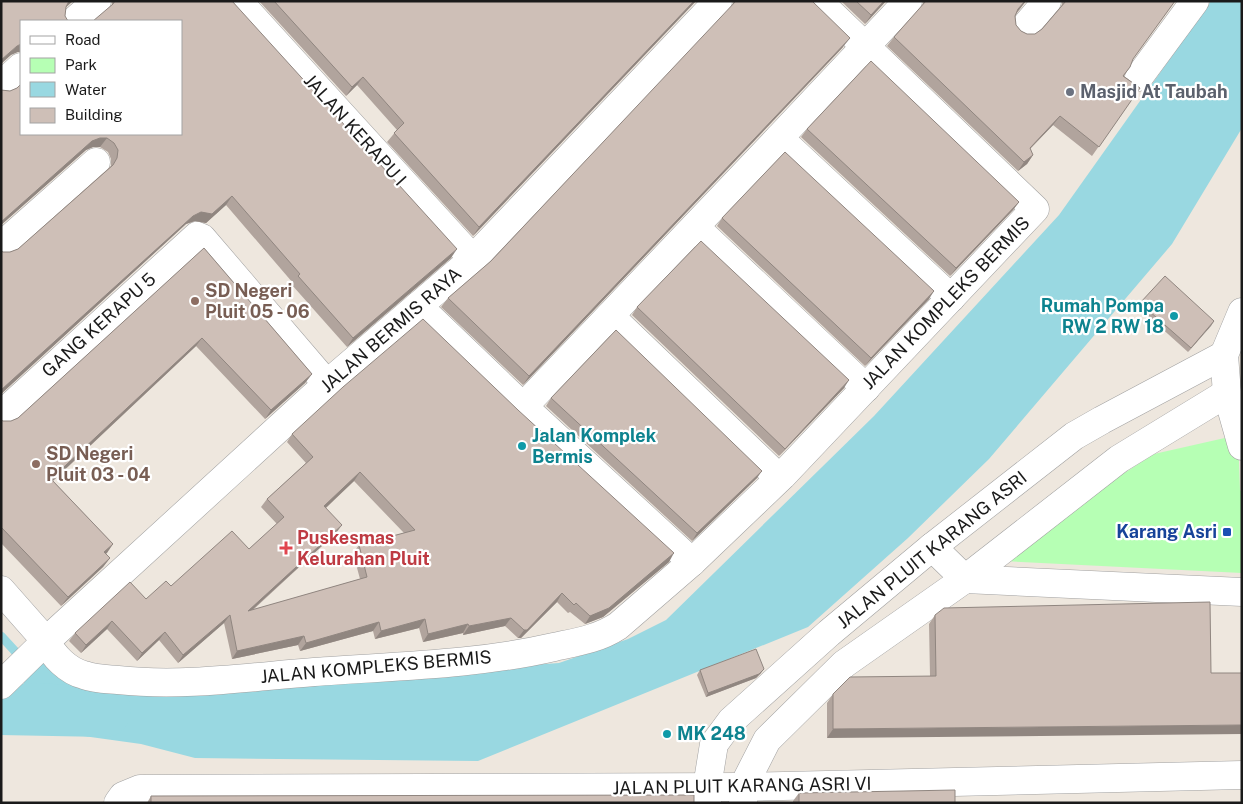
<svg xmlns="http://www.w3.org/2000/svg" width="1243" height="804" viewBox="0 0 1243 804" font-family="'Public Sans',sans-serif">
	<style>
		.park { fill: #b6ffb4 }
		.water { fill: #99d8e1 }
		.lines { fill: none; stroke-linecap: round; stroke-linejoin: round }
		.stream { stroke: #99d8e1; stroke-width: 9 }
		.river { stroke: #99d8e1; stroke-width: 52 }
		.minor-casing { stroke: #a1a1a1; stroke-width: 29 }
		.tertiary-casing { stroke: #a1a1a1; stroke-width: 29 }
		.minor { stroke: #fff; stroke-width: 28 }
		.tertiary { stroke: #fff; stroke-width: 28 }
		.wall { fill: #b1a49d; fill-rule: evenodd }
		.shaded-wall { fill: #908680 }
		.building { fill: #cebfb7; stroke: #908680; fill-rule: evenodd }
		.worship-dot { fill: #6b7280; stroke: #fff; stroke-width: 2 }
		.education-dot { fill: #8d6e63; stroke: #fff; stroke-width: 2 }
		.culture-dot { fill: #0f9aa8; stroke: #fff; stroke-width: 2 }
		.transit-dot { fill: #1a4fb4; stroke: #fff; stroke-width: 2 }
		.health-dot { fill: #e0444e; stroke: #fff; stroke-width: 2 }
		.labels { text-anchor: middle; stroke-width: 4.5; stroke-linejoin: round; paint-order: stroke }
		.worship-label { font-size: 18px; font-weight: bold; fill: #5b616d; stroke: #fff; text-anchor: start }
		.street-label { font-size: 18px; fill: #1a1a1a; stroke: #fff }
		.education-label { font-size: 18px; font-weight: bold; fill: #785e54; stroke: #fff; text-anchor: start }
		.culture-label { font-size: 18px; font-weight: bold; fill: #0d838f; stroke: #fff; text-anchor: start }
		.transit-label { font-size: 18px; font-weight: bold; fill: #164399; stroke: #fff; text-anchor: end }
		.health-label { font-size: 18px; font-weight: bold; fill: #be3a42; stroke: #fff; text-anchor: start }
	</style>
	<rect width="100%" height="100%" fill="#eee7de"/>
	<!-- park -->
	<path class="park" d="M 1238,435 L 1240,490 L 1242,492 L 1242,573 L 982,560 L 993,557 L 1154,454 Z"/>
	<!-- water -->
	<path class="water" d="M 1211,1 L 1242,1 L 1242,128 L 1172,244 L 989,459 L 908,538 L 808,627 L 478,761 L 195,758 L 141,744 L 40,730 L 23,681 L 48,652 L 75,677 L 373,677 L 559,663 L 628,639 L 666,620 L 874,416 L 1059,215 Z"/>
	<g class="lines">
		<!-- stream -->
		<path class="stream" d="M 1,636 L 24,661"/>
		<!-- river -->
		<path class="river" d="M 1,709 L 105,711"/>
		<defs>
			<g id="minor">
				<path d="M 238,1 L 473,259"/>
				<path d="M 74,21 L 97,1"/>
				<path d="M 1024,28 L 1047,1"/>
				<path d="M 1139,77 L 1195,1"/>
				<path d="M 1,85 L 21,67"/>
				<path d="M 779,138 L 951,298"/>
				<path d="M 695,227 L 866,388"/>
				<path d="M 1,246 L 96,162"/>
				<path d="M 418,306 L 515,399 L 692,562"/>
				<path d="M 610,316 L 779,478"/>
				<path d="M 523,407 L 779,138 L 908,1"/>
				<path d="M 1,415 L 197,236 L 202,238 L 327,384"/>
				<path d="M 932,547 L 965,579 L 1242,592"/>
				<path d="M 1,590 L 46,641 C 53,656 68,671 84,675 C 95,679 107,679 118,680 C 183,687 249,677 314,672 C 394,666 476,665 554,647 C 577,642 598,639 618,626 L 692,562 L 782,476 L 1035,209 L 818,1"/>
				<path d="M 1,685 L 46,641 L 327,384 L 473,259 L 718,1"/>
				<path d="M 118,803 L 123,796 L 140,789 L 743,787 L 1242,775"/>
				<path d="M 707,803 L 707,787 L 714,744 L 731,721 L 829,633 L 932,547 L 1074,436 L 1102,420 L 1224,355"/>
				<path d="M 743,803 L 743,787 L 767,740 L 844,664 L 965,579 L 1119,459 L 1227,393"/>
			</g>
			<path id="tertiary" d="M 1242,312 L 1224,355 L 1227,393 L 1242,446"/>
		</defs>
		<!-- minor casing -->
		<use href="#minor" class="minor-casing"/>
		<!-- tertiary casing -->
		<use href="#tertiary" class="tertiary-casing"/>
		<!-- minor -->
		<use href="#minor" class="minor"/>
		<!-- tertiary -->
		<use href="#tertiary" class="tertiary"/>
	</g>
	<!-- wall -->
	<g class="wall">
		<path d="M 112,1 L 232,1 L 451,258 L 347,347 L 292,285 L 293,283 L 226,205 L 206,223 L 195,221 L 186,224 L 1,394 L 1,251 L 3,252 L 10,252 L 18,249 L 111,166 L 111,159 L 108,152 L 100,147 L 93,147 L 86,150 L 1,225 L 1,90 L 10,91 L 17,88 L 112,5 Z"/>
		<path d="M 259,1 L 696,1 L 473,236 L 387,142 L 397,130 L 357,85 L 346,96 Z"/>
		<path d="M 733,1 L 812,1 L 843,47 L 523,385 L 441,307 L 448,298 L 491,261 L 732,7 L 733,4 Z"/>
		<path d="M 841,1 L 886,1 L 865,24 Z"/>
		<path d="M 923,1 L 1026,1 L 1017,13 L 1015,16 L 1016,25 L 1021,31 L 1027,34 L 1035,34 L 1042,29 L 1061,7 L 1062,4 L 1062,1 L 1175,1 L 1132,60 L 1130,67 L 1124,76 L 1140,88 L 1092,156 L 1053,125 L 1030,149 L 1033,155 L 1027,164 L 1018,171 L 887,46 L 894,37 L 922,6 L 923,4 Z"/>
		<path d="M 807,129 L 1019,202 L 1013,210 L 950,276 L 801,137 Z"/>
		<path d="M 722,218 L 929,299 L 865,366 L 717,226 Z"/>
		<path d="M 204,248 L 312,374 L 305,383 L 265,419 L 196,346 L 53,481 L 113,544 L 105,554 L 110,558 L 103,567 L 61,606 L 1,543 L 1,420 L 3,421 L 11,421 L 18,418 Z"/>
		<path d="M 1140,303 L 1214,321 L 1188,352 L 1138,307 Z"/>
		<path d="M 637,307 L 844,388 L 779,456 L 632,315 Z"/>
		<path d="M 551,398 L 757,478 L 692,541 L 546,406 Z"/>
		<path d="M 292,434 L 669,562 L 603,617 L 585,624 L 570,612 L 568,613 L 557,602 L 521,638 L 518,638 L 505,626 L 463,635 L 463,633 L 423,642 L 419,628 L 375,639 L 373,631 L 300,651 L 298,645 L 232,659 L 224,623 L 178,663 L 159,640 L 137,661 L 107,629 L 81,653 L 69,641 L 75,633 L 249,549 L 277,524 L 261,507 L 267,499 L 306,463 L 287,442 ZM 354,481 L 404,533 L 359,545 L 353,553 L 360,579 L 253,610 L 336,533 L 326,508 Z"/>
		<path d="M 1210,602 L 827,738 L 827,703 L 833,694 L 930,676 L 929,624 L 935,615 Z"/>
		<path d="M 700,670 L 761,673 L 756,678 L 706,697 L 697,675 Z"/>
		<path d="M 799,793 L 955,803 L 793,803 L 793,801 Z"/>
		<path d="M 151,796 L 694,803 L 147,803 Z"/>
	</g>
	<!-- shaded-wall -->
	<g class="shaded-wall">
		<path d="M 69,1 L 73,1 L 64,9 Z"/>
		<path d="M 694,1 L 696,1 L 473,236 L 479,227 Z"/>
		<path d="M 884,1 L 886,1 L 865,24 L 871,15 Z"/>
		<path d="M 1025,1 L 1026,1 L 1012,18 L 1018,9 Z"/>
		<path d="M 850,38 L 843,47 L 523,385 L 529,376 Z"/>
		<path d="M 21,44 L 21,52 L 18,52 L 11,55 L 1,64 L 1,60 L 17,46 Z"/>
		<path d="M 363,77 L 357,85 L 346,96 L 352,87 Z"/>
		<path d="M 1060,116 L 1053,125 L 1023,156 L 1030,148 Z"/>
		<path d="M 100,138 L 107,138 L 100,147 L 93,147 L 86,150 L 1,225 L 1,222 L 92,141 Z"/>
		<path d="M 1033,155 L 1027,164 L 1018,171 L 1024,162 Z"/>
		<path d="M 232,196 L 226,205 L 206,223 L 195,221 L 186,224 L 1,394 L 1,390 L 193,216 Z"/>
		<path d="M 1019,202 L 1013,210 L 950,276 L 956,268 Z"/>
		<path d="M 457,249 L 451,258 L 347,347 L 353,338 Z"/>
		<path d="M 934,291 L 929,299 L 865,366 L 871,358 Z"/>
		<path d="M 1214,321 L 1211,326 L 1188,352 L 1191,348 Z"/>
		<path d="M 202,338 L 196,346 L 45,488 L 51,479 Z"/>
		<path d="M 312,374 L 305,383 L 265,419 L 271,410 Z"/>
		<path d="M 849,380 L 844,388 L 779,456 L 785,449 Z"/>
		<path d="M 762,471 L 757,478 L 692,541 L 697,533 Z"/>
		<path d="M 360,472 L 354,481 L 319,514 L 324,506 Z"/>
		<path d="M 342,525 L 336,533 L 242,619 L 248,611 Z"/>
		<path d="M 113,544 L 107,553 L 98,561 L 104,552 Z"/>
		<path d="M 674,553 L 669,562 L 603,617 L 585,624 L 590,616 Z"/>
		<path d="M 110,558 L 103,567 L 61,606 L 68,597 Z"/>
		<path d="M 562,593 L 557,602 L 521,638 L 518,638 L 524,630 Z"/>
		<path d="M 230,615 L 224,623 L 178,663 L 183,655 Z"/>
		<path d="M 511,618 L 505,626 L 463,635 L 469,626 Z"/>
		<path d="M 425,619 L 419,628 L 375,639 L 381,631 Z"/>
		<path d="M 112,621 L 107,629 L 81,653 L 86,645 Z"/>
		<path d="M 379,622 L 373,631 L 300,651 L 306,643 Z"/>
		<path d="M 468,624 L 463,633 L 423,642 L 428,634 Z"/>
		<path d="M 165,632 L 159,640 L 137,661 L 142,653 Z"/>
		<path d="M 304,636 L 298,645 L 232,659 L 237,651 Z"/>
		<path d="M 764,669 L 761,673 L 756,678 L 706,697 L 708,693 Z"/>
		<path d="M 1242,725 L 1242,734 L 827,738 L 833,729 Z"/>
	</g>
	<!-- building -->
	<g class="building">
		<path d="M 1,1 L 69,1 L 66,7 L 65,16 L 68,21 L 21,21 L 21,44 L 17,46 L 1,60 Z"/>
		<path d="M 115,1 L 232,1 L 457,249 L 353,338 L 298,276 L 300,274 L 232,196 L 212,214 L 201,212 L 193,216 L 1,390 L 1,251 L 3,252 L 10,252 L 18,249 L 113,165 L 117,158 L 118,150 L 114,143 L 107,138 L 100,138 L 92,141 L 1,222 L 1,90 L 10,91 L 17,88 L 21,84 L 21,134 L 181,134 L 181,21 L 93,21 L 113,4 Z"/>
		<path d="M 274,1 L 694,1 L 479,227 L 394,133 L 404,123 L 363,77 L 352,87 Z"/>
		<path d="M 736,1 L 812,1 L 850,38 L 529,376 L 448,298 L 491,261 Z"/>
		<path d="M 856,1 L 884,1 L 871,15 Z"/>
		<path d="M 926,1 L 1025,1 L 1018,9 L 1015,16 L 1016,25 L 1021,31 L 1027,34 L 1035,34 L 1042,29 L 1066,1 L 1175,1 L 1133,59 L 1130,67 L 1123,76 L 1140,88 L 1099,147 L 1060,116 L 1030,148 L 1033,155 L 1024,162 L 894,37 Z"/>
		<path d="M 871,61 L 1019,202 L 956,268 L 807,129 Z"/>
		<path d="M 785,152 L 934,291 L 871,358 L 722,218 Z"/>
		<path d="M 701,241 L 849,380 L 785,449 L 637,307 Z"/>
		<path d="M 204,248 L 312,374 L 271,410 L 202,338 L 51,479 L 113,544 L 104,552 L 110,558 L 68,597 L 1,527 L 1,420 L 3,421 L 11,421 L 18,418 Z"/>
		<path d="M 1165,276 L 1214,321 L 1191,348 L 1140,303 Z"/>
		<path d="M 423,319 L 518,410 L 674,553 L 609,608 L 590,616 L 576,603 L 574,605 L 562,593 L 527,630 L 524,630 L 511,618 L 469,626 L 468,624 L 428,634 L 425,619 L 381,631 L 379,622 L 306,643 L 304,636 L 237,651 L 230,615 L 183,655 L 165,632 L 142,653 L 112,621 L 86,645 L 75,633 L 130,582 L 146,599 L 166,581 L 171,586 L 232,531 L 249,549 L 284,517 L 267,499 L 313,457 L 292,434 L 343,387 ZM 360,472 L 415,530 L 359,545 L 367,577 L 248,611 L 342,525 L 324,506 Z"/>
		<path d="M 616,330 L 762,471 L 697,533 L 551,398 Z"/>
		<path d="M 1210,602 L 1211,673 L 1242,673 L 1242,725 L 833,729 L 833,694 L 850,677 L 936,676 L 935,615 L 944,608 Z"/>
		<path d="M 756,649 L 764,669 L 759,674 L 708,693 L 700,670 Z"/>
		<path d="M 955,790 L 955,803 L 799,803 L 799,793 Z"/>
		<path d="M 694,795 L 694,803 L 151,803 L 151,796 Z"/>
	</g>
	<!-- markers -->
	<circle class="worship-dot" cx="1070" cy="92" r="5"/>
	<g class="education-dot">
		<circle cx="195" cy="301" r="5"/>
		<circle cx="36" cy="464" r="5"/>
	</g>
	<g class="culture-dot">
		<circle cx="1174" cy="316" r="5"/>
		<circle cx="522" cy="446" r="5"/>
		<circle cx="667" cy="734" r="5"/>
	</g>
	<rect class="transit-dot" x="1222" y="527" width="10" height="10" rx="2.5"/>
	<path class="health-dot" d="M283.5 540.5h5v5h5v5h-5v5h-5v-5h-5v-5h5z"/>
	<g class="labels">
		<!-- worship labels -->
		<g class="worship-label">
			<text x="1080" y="98">Masjid At Taubah</text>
		</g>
		<!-- street labels -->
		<g class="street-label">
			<text transform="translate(355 130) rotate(48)" y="6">JALAN KERAPU I</text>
			<text transform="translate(946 303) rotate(-46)" y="6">JALAN KOMPLEKS BERMIS</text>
			<text transform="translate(99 325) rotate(-42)" y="6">GANG KERAPU 5</text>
			<text transform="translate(391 330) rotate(-41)" y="6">JALAN BERMIS RAYA</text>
			<text transform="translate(932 550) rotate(-39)" y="6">JALAN PLUIT KARANG ASRI</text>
			<text transform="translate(376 667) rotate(-5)" y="6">JALAN KOMPLEKS BERMIS</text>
			<text transform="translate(742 786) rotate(-1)" y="6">JALAN PLUIT KARANG ASRI VI</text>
		</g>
		<!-- education labels -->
		<g class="education-label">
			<text x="205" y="297">SD Negeri<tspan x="205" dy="21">Pluit 05 - 06</tspan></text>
			<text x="46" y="460">SD Negeri<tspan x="46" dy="21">Pluit 03 - 04</tspan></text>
		</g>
		<!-- culture labels -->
		<g class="culture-label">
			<text x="1164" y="312" text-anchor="end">Rumah Pompa<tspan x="1164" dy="21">RW 2 RW 18</tspan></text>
			<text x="532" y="442">Jalan Komplek<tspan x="532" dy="21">Bermis</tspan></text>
			<text x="677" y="740">MK 248</text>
		</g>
		<!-- transit labels -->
		<g class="transit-label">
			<text x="1217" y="538">Karang Asri</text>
		</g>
		<!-- health labels -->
		<g class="health-label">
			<text x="297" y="544">Puskesmas<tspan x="297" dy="21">Kelurahan Pluit</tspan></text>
		</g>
	</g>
	<!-- border -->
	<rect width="1243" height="804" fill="none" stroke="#1a1a1a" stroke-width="5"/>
	<!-- legend -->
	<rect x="20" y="20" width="162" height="115" fill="#ffffff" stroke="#a3a3a3"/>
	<rect x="30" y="36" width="25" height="8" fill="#ffffff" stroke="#a3a3a3"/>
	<text x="65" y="45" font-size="15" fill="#1a1a1a">Road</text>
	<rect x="30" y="58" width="25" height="15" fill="#b6ffb4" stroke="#a3a3a3"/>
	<text x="65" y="70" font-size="15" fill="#1a1a1a">Park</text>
	<rect x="30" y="82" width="25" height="15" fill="#99d8e1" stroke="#a3a3a3"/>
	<text x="65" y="95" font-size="15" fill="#1a1a1a">Water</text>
	<rect x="30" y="108" width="25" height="15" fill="#cebfb7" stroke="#a3a3a3"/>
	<text x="65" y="120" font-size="15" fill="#1a1a1a">Building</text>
</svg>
